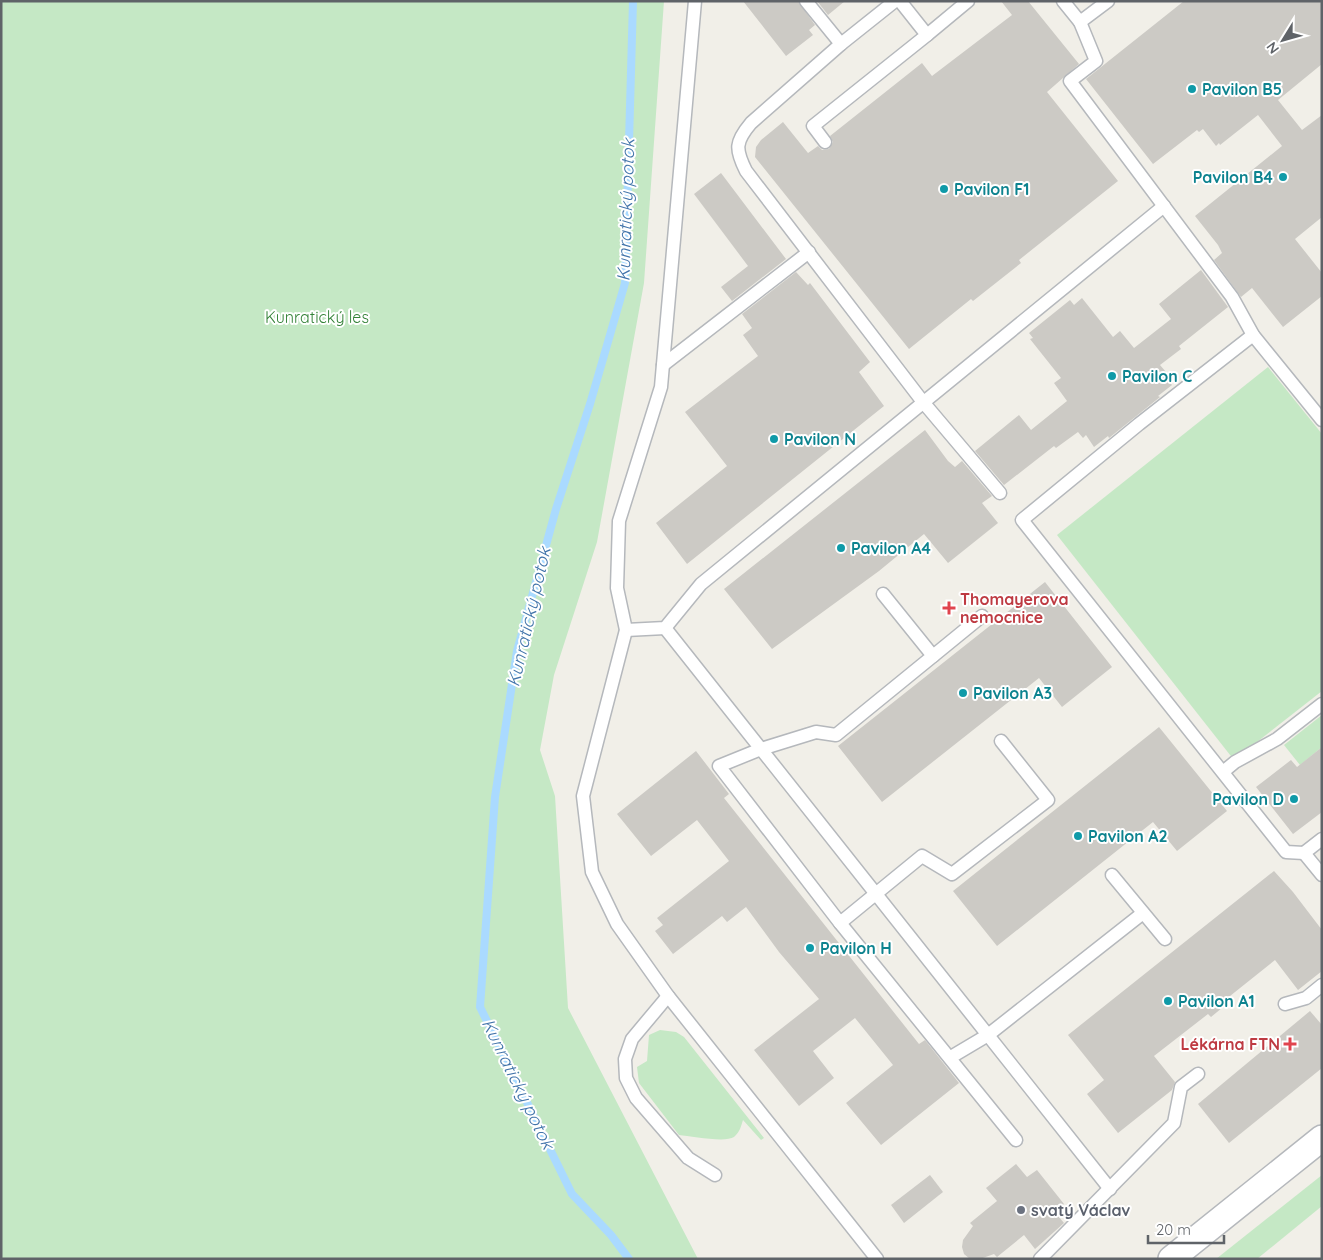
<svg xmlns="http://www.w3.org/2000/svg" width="1323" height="1260" viewBox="0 0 1323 1260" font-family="Quicksand,sans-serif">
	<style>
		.green { fill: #c5e8c5 }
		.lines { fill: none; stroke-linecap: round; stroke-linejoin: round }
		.stream { stroke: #aadaff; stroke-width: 8 }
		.building { fill: #cccac5 }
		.lane-casing { stroke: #b5b8bc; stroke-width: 15 }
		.street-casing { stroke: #b5b8bc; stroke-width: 28 }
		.lane { stroke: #fff; stroke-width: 12 }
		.street { stroke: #fff; stroke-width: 25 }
		.culture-dot { fill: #0f9aa8; stroke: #fff; stroke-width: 2 }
		.health-dot { fill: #e0444e; stroke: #fff; stroke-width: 2 }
		.worship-dot { fill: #6b7280; stroke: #fff; stroke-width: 2 }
		.labels { text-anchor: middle; stroke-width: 4; stroke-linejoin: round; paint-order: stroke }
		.culture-label { font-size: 16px; font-weight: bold; fill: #0d838f; stroke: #fff; text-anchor: start }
		.park-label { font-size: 16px; fill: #348238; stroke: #fff }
		.health-label { font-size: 16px; font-weight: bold; fill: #be3a42; stroke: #fff; text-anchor: start }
		.worship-label { font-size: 16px; font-weight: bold; fill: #5b616d; stroke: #fff; text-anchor: start }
		.water-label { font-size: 18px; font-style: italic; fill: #4174aa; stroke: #fff }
	</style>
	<rect width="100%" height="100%" fill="#f1efe8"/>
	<!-- green -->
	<g class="green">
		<path d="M 1,1 L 664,1 L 644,283 L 597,542 L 554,675 L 540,750 L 555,796 L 568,1008 L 698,1259 L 1,1259 Z"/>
		<path d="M 1268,367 L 1322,434 L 1322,691 L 1234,760 L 1057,535 Z"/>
		<path d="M 1322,715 L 1322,747 L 1300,765 L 1284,745 Z"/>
		<path d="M 660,1030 L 676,1032 L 684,1037 L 764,1138 L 761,1140 L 743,1120 C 741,1126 740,1132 734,1137 C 725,1143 691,1136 679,1135 L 639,1083 L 637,1067 L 647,1061 L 649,1035 Z"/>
		<path d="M 1322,1175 L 1322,1206 L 1257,1259 L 1216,1259 Z"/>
	</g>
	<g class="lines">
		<!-- stream -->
		<path class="stream" d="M 629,1259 L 611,1235 L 572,1194 L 480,1007 L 495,797 L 517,651 L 556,509 L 590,404 L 625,283 L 633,1"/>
	</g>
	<!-- building -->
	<g class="building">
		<path d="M 743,1 L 798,1 L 815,25 L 809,30 L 813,35 L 786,56 Z"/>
		<path d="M 817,1 L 845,1 L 828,15 Z"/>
		<path d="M 1001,1 L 1028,1 L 1079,64 L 1047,92 L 1118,181 L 1019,260 L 1021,263 L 973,301 L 971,299 L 909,349 L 755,157 L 756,147 L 761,140 L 783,122 L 808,153 L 818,146 L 822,150 L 829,149 L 833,142 L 830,136 L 922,63 L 932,76 L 1012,15 Z"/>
		<path d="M 1184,1 L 1322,1 L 1322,64 L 1278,100 L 1302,130 L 1322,115 L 1322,217 L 1295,239 L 1322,273 L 1322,296 L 1283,327 L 1252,288 L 1241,297 L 1214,260 L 1222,253 L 1218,245 L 1195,216 L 1282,146 L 1258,115 L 1220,145 L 1219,143 L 1216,146 L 1203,129 L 1199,132 L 1197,130 L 1153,164 L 1086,79 Z"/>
		<path d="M 721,173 L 786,259 L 732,301 L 721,287 L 748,266 L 694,194 Z"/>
		<path d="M 1201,270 L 1228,307 L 1179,346 L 1181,349 L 1160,365 L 1166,372 L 1163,374 L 1172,385 L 1158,396 L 1160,397 L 1109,438 L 1108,436 L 1094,447 L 1086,435 L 1083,438 L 1078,432 L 1056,448 L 1054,446 L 1004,485 L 975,451 L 1019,415 L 1031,430 L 1067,401 L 1054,383 L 1061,378 L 1030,339 L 1033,338 L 1029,333 L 1070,300 L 1074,305 L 1082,298 L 1113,337 L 1120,331 L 1134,348 L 1171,319 L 1159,304 Z"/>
		<path d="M 796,272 L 808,285 L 810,283 L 870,362 L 859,372 L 884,406 L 687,564 L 656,523 L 727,466 L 685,412 L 758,356 L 743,335 L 752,328 L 742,314 Z"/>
		<path d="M 925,430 L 948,461 L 955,467 L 962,461 L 992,496 L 982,503 L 998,523 L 948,563 L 924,534 L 879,571 L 772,649 L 724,589 Z"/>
		<path d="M 1045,582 L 1112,667 L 1062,707 L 1039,678 L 882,802 L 838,746 Z"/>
		<path d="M 1159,727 L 1227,811 L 1177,851 L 1153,822 L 997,946 L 953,891 Z"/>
		<path d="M 1322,747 L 1322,812 L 1293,834 L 1256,787 L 1291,760 L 1297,767 Z"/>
		<path d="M 696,751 L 729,794 L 724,798 L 919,1044 L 925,1040 L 959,1083 L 881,1145 L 846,1103 L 893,1065 L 855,1018 L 813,1051 L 834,1078 L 799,1106 L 754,1050 L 819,999 L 779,952 L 746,907 L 727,922 L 722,916 L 673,954 L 655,931 L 663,925 L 657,918 L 729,861 L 697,820 L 651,856 L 617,814 Z"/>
		<path d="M 1274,871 L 1293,892 L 1322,930 L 1322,971 L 1298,990 L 1275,960 L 1225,1000 L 1228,1003 L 1211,1017 L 1208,1014 L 1154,1056 L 1175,1082 L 1172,1090 L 1118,1133 L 1087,1094 L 1104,1080 L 1068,1035 Z"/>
		<path d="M 1310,1011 L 1322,1025 L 1322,1068 L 1229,1143 L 1198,1104 Z"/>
		<path d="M 1016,1164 L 1027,1177 L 1037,1170 L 1064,1204 L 1054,1211 L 1064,1223 L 1035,1249 L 1024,1235 L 997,1257 L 994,1254 L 980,1259 L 970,1259 L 964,1254 L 962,1247 L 963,1240 L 973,1226 L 970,1223 L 997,1201 L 986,1188 Z"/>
		<path d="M 930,1175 L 943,1192 L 904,1223 L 891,1205 Z"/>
	</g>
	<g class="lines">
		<defs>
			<g id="lane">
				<path d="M 695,1 L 661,387 L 619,521 L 617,588 L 626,630 L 583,796 L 592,872 L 617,924 L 668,996 L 877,1259"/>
				<path d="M 806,1 L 841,44"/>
				<path d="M 895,1 L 841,44 L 751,123 C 735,142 735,149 746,171 L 923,402 L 1000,493"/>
				<path d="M 1063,1 L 1080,22 L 1108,1"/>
				<path d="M 1080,22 L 1096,61 L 1070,81 L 1232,297 L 1253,335 L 1322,420"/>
				<path d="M 927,35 L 968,1"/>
				<path d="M 825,142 L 813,126 L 927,35 L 900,1"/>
				<path d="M 1253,335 L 1139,424 L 1022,520 L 1286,852 L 1304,853"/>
				<path d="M 663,365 L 809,252"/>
				<path d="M 883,594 L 933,656 L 836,735 L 816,732 L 761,749 L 719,766 L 840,923 L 1016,1140"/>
				<path d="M 665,628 L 1110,1189"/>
				<path d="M 626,630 L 665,628 L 701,584 L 1164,206"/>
				<path d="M 933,656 L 982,616"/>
				<path d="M 1223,772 L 1235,762 L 1277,739 L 1322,704"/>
				<path d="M 1322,839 L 1304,853 L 1322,875"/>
				<path d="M 1112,875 L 1165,939"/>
				<path d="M 840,923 L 922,856 L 952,874 L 1048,800 L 1001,741"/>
				<path d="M 668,996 L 632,1039 L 625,1059 L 626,1078 L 636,1098 L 688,1158 L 715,1175"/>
				<path d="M 1285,1004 L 1306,998 L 1322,985"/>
				<path d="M 951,1057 L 988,1035 L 1143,913"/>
				<path d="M 1040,1259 L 1174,1123 L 1181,1087 L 1198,1074"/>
			</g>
			<path id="street" d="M 1171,1259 L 1322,1138"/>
		</defs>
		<!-- lane casing -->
		<use href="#lane" class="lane-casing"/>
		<!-- street casing -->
		<use href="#street" class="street-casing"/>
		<!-- lane -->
		<use href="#lane" class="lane"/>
		<!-- street -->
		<use href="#street" class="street"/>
	</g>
	<!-- markers -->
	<g class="culture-dot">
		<circle cx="1192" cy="89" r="5"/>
		<circle cx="1283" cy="177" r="5"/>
		<circle cx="944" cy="189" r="5"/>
		<circle cx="1112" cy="376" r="5"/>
		<circle cx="774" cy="439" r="5"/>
		<circle cx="841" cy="548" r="5"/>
		<circle cx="963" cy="693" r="5"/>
		<circle cx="1294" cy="799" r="5"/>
		<circle cx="1078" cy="836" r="5"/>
		<circle cx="810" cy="948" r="5"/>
		<circle cx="1168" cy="1001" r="5"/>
	</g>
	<g class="health-dot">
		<path d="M946.5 600.5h5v5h5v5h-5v5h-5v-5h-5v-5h5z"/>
		<path d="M1287.5 1036.5h5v5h5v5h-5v5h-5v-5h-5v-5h5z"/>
	</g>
	<circle class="worship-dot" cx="1021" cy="1210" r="5"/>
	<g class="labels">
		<!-- culture labels -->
		<g class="culture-label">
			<text x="1202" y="95">Pavilon B5</text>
			<text x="1273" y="183" text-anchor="end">Pavilon B4</text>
			<text x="954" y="195">Pavilon F1</text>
			<text x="1122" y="382">Pavilon C</text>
			<text x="784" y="445">Pavilon N</text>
			<text x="851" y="554">Pavilon A4</text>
			<text x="973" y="699">Pavilon A3</text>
			<text x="1284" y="805" text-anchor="end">Pavilon D</text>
			<text x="1088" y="842">Pavilon A2</text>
			<text x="820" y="954">Pavilon H</text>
			<text x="1178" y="1007">Pavilon A1</text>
		</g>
		<!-- park labels -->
		<g class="park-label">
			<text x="317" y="323">Kunratický les</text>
		</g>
		<!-- health labels -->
		<g class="health-label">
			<text x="960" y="605">Thomayerova<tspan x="960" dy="18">nemocnice</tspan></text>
			<text x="1280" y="1050" text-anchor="end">Lékárna FTN</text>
		</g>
		<!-- worship labels -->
		<g class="worship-label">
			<text x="1031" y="1216">svatý Václav</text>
		</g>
		<!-- water labels -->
		<g class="water-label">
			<text transform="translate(626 210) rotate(-88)" y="6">Kunratický potok</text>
			<text transform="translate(529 617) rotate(-77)" y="6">Kunratický potok</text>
			<text transform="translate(518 1084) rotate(64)" y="6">Kunratický potok</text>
		</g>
	</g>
	<!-- border -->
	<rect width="1323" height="1260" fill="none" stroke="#5f6368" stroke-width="5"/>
	<!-- north arrow -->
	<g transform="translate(1283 40) rotate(233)" stroke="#ffffff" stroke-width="4" paint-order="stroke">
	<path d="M0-4L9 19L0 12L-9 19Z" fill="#5f6368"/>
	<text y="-8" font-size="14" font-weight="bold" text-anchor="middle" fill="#5f6368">N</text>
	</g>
	<!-- scale -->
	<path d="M1148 1235v8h76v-8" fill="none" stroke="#5f6368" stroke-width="2.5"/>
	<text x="1156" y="1235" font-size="15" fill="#5f6368" stroke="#ffffff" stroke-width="4" paint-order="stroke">20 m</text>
</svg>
